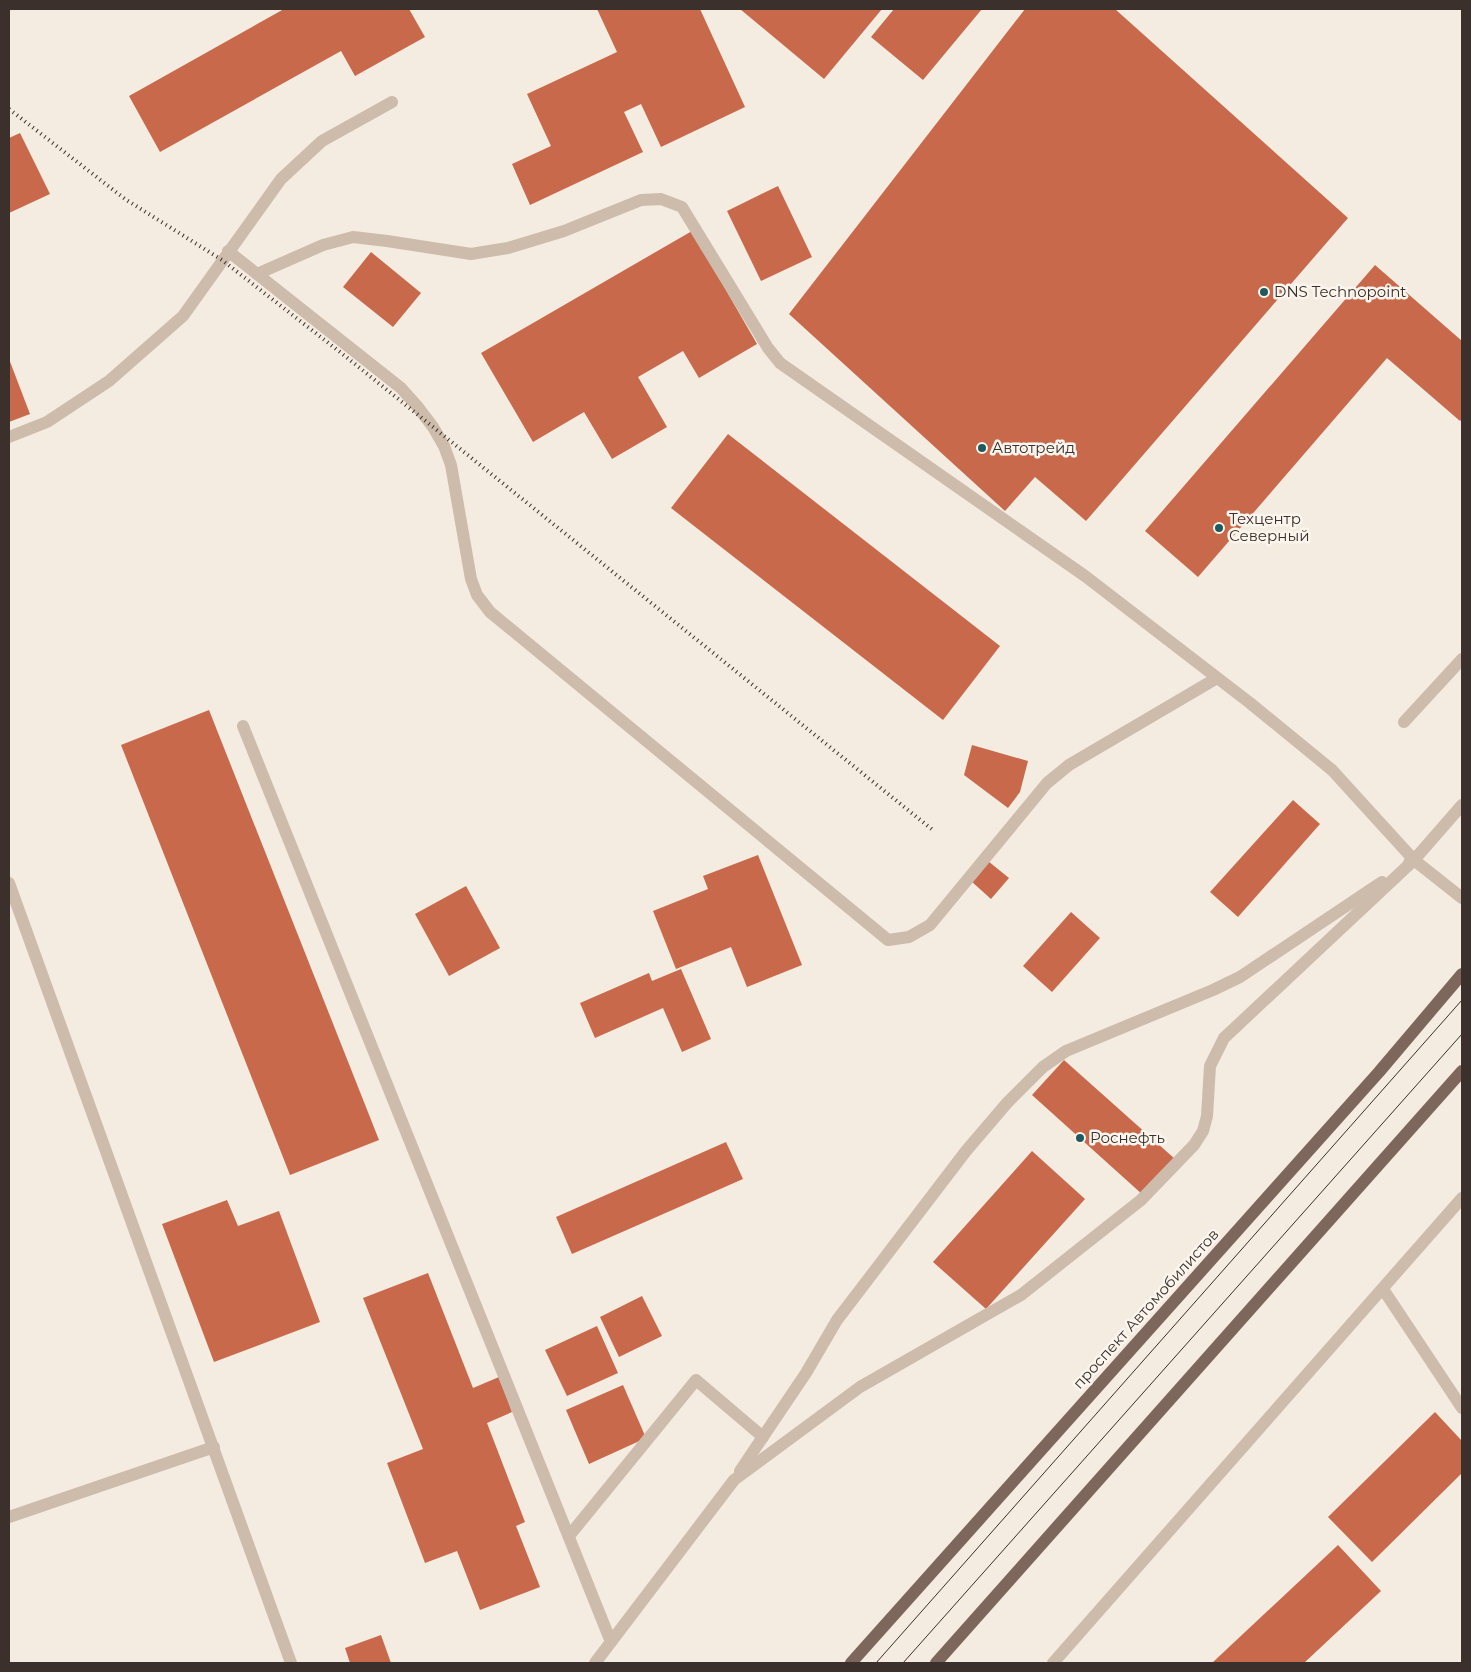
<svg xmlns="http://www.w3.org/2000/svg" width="1471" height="1672" viewBox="0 0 1471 1672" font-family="Montserrat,sans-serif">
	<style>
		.building { fill: #c8694b }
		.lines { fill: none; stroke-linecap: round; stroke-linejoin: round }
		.minor { stroke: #cdbbac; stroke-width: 12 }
		.major { stroke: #7d675c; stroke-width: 12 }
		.tram { stroke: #3b302b; stroke-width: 1 }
		.rail { stroke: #3b302b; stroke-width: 4; stroke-dasharray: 1 4; stroke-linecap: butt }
		.poi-dot { fill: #1f5a5e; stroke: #fbf5ee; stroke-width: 2 }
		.labels { text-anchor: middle; stroke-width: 5; stroke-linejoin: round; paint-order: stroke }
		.poi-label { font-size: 15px; fill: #3b302b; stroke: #fbf5ee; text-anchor: start }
		.street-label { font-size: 15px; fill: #3b302b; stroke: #fbf5ee }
	</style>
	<rect width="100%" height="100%" fill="#f4ebe1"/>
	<!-- building -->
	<g class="building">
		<path d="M 284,9 L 409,9 L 425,37 L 355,76 L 341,51 L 160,152 L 129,96 Z"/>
		<path d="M 597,9 L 700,9 L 745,107 L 661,147 L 641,104 L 624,112 L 643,152 L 530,205 L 512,164 L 551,146 L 527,94 L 617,52 Z"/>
		<path d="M 740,9 L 882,9 L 824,79 Z"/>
		<path d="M 894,9 L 982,9 L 923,80 L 871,37 Z"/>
		<path d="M 1025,9 L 1115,9 L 1348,218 L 1086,521 L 1035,477 L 1005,511 L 789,314 Z"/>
		<path d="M 20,133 L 50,194 L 9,213 L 9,138 Z"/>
		<path d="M 778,186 L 812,257 L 761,281 L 727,211 Z"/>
		<path d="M 692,231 L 757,344 L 699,378 L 683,351 L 638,377 L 667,427 L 612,459 L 584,412 L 533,442 L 481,353 Z"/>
		<path d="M 371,252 L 421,293 L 393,327 L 343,287 Z"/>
		<path d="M 1375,265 L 1462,341 L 1462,419 L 1460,421 L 1387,358 L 1198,577 L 1145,531 Z"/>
		<path d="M 9,359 L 30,414 L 9,422 Z"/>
		<path d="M 728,434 L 1000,646 L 943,720 L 671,508 Z"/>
		<path d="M 209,710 L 379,1140 L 290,1175 L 121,745 Z"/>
		<path d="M 972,745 L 1028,761 L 1020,792 L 1008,808 L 964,775 Z"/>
		<path d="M 1293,800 L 1320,824 L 1238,917 L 1210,892 Z"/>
		<path d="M 758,855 L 802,965 L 747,987 L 731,947 L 676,969 L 653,911 L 708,889 L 703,876 Z"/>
		<path d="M 988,861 L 1009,878 L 991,899 L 971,881 Z"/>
		<path d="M 466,886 L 500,948 L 449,976 L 415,914 Z"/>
		<path d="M 1071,912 L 1100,938 L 1052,992 L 1023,966 Z"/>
		<path d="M 681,969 L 711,1039 L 682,1052 L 663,1008 L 595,1038 L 580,1003 L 649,973 L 652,981 Z"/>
		<path d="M 1064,1060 L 1175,1159 L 1143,1195 L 1032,1095 Z"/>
		<path d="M 726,1142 L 743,1179 L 572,1254 L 556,1217 Z"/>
		<path d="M 1032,1151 L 1085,1199 L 986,1309 L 933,1262 Z"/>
		<path d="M 227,1200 L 238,1226 L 279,1211 L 320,1322 L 214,1362 L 162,1224 Z"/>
		<path d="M 428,1273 L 473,1388 L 499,1377 L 512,1412 L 487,1423 L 525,1522 L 516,1526 L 540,1587 L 480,1610 L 457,1551 L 425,1563 L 387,1463 L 423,1449 L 363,1298 Z"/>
		<path d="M 642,1296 L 662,1336 L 619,1357 L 600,1317 Z"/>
		<path d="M 597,1326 L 618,1373 L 567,1396 L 545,1350 Z"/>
		<path d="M 623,1385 L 646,1438 L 589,1464 L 566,1410 Z"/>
		<path d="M 1435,1412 L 1462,1441 L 1462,1473 L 1372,1562 L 1328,1517 Z"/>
		<path d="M 1338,1545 L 1381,1591 L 1304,1663 L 1212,1663 Z"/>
		<path d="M 381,1635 L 391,1663 L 350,1663 L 345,1648 Z"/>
	</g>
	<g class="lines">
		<!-- minor -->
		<g class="minor">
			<path d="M 228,251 L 401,388 L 417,406 L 433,427 L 444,446 L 451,465 L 471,579 L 477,595 L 490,612 L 888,940 L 909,937 L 930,925 L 1047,783 L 1069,765 L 1217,678"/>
			<path d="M 257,274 L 323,245 L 353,237 L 387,241 L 471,254 L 508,248 L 564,231 L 641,200 L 661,199 L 682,207 L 768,348 L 780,363 L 1085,576 L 1250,703 L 1332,770 L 1414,860"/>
			<path d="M 9,437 L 47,422 L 109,381 L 183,316 L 281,179 L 322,141 L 392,102"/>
			<path d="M 1404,722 L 1462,659"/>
			<path d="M 243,726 L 611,1642"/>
			<path d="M 1409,863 L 1414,860 L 1462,898"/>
			<path d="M 9,883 L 291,1663"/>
			<path d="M 1383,1289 L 1462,1408"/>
			<path d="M 740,1471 L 806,1373 L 837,1320 L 966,1151 L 1007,1103 L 1043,1067 L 1066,1051 L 1213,990 L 1240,977 L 1382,882"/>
			<path d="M 9,1517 L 214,1447"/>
			<path d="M 569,1536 L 696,1380 L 763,1437"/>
			<path d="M 595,1663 L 734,1480 L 860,1387 L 1021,1295 L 1141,1200 L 1194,1145 L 1203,1131 L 1207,1116 L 1210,1066 L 1224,1038 L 1414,860 L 1462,805"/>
			<path d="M 1053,1663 L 1462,1198"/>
		</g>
		<!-- major -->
		<g class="major">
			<path d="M 851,1663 L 1379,1072 L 1462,974"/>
			<path d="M 936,1663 L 1462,1071"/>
		</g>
		<!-- tram -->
		<g class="tram">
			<path d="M 876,1663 L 1462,1000"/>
			<path d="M 903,1663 L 1462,1034"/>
		</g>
		<!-- rail -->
		<path class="rail" d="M 9,109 L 125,199 L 222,260 L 340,352 L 934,831"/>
	</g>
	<!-- markers -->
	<g class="poi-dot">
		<circle cx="1264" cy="292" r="5"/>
		<circle cx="982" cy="448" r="5"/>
		<circle cx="1219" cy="528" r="5"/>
		<circle cx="1080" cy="1138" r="5"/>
	</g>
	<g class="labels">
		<!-- poi labels -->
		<g class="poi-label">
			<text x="1274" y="297">DNS Technopoint</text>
			<text x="992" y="453">Автотрейд</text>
			<text x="1229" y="524">Техцентр<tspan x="1229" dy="17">Северный</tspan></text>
			<text x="1090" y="1143">Роснефть</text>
		</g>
		<!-- street labels -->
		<g class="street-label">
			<text transform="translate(1146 1309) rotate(-48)" y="5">проспект Автомобилистов</text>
		</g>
	</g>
	<!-- border -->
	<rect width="1471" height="1672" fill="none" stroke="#3b302b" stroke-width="20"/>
</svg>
